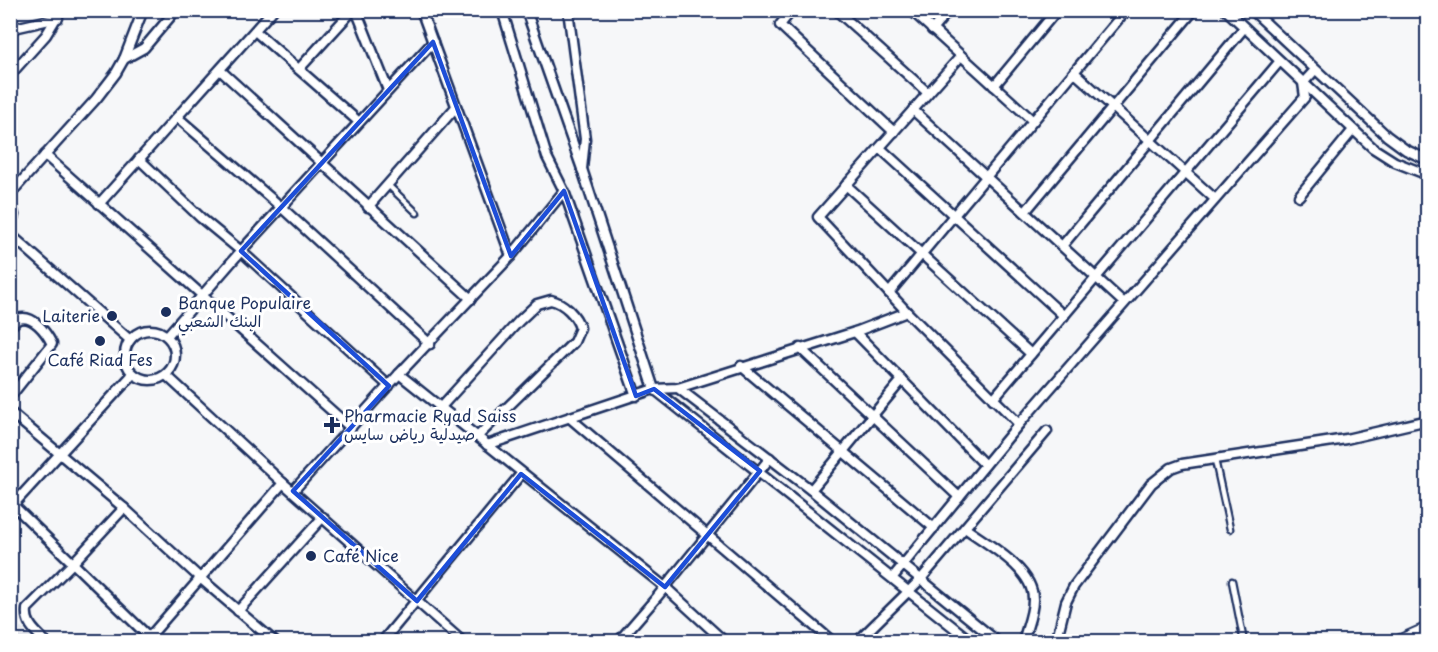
<svg xmlns="http://www.w3.org/2000/svg" width="1438" height="652" viewBox="0 0 1438 652" font-family="'Playpen Sans','Playpen Sans Arabic',sans-serif">
	<style>
		.built { fill: #e6e8ee }
		.lines { fill: none; stroke-linecap: round; stroke-linejoin: round }
		.service-casing { stroke: #1b2f5e; stroke-width: 9 }
		.minor-casing { stroke: #1b2f5e; stroke-width: 13 }
		.primary-casing { stroke: #1b2f5e; stroke-width: 18 }
		.service { stroke: #fff; stroke-width: 4.5 }
		.minor { stroke: #fff; stroke-width: 8 }
		.primary { stroke: #fff; stroke-width: 14 }
		.marked { fill: none; stroke: #1d4ed8; stroke-width: 4.5; stroke-linejoin: round }
		.poi-dot { fill: #1b2f5e; stroke: #fff; stroke-width: 2 }
		.labels { text-anchor: middle; stroke-width: 6; stroke-linejoin: round; paint-order: stroke }
		.poi-label { font-size: 16px; fill: #1b2f5e; stroke: #fff; text-anchor: start }
	</style>
	<rect width="100%" height="100%" fill="#f6f7f9"/>
	<filter id="ink" filterUnits="userSpaceOnUse"><feTurbulence type="fractalNoise" baseFrequency=".0167" numOctaves="2"/><feDisplacementMap in="SourceGraphic" scale="12" xChannelSelector="R" yChannelSelector="G"/><feConvolveMatrix kernelMatrix="1 2 1 2 8 2 1 2 1" color-interpolation-filters="sRGB"/></filter>
	<g filter="url(#ink)">
		<!-- built -->
		<path class="built" d="M 10,618 L 11,618 L 35,641 L 11,641 Z"/>
		<g class="lines">
			<defs>
				<g id="service">
					<path d="M 388,185 L 417,213"/>
					<path d="M 1426,421 L 1428,433"/>
					<path d="M 1215,460 L 1230,529"/>
					<path d="M 1232,581 L 1244,642"/>
				</g>
				<g id="minor">
					<path d="M 356,10 L 388,90"/>
					<path d="M 421,10 L 511,256"/>
					<path d="M 502,10 L 547,157 L 564,191 L 636,396"/>
					<path d="M 526,10 L 582,169 L 654,389 L 972,642"/>
					<path d="M 568,10 L 585,139 L 582,169"/>
					<path d="M 792,10 L 780,25 L 894,132"/>
					<path d="M 836,10 L 928,93"/>
					<path d="M 911,10 L 1033,121"/>
					<path d="M 1226,10 L 1373,148 L 1395,162 L 1428,175"/>
					<path d="M 1252,10 L 1387,136 L 1406,150 L 1428,160"/>
					<path d="M 10,29 L 58,18"/>
					<path d="M 932,30 L 949,10"/>
					<path d="M 255,31 L 359,122"/>
					<path d="M 961,56 L 818,217 L 907,312 L 1019,424"/>
					<path d="M 124,59 L 144,48 L 176,10"/>
					<path d="M 299,69 L 353,10"/>
					<path d="M 220,70 L 471,299"/>
					<path d="M 1074,72 L 1215,199"/>
					<path d="M 10,75 L 46,35 L 61,10"/>
					<path d="M 994,86 L 1057,10"/>
					<path d="M 913,110 L 1124,303"/>
					<path d="M 177,117 L 281,207 L 430,344"/>
					<path d="M 880,148 L 1064,316"/>
					<path d="M 45,155 L 351,428"/>
					<path d="M 139,159 L 201,218 L 241,251 L 389,386"/>
					<path d="M 846,185 L 1031,354"/>
					<path d="M 10,194 L 96,99 L 116,73 L 124,59 L 143,10"/>
					<path d="M 1299,196 L 1353,130"/>
					<path d="M 10,201 L 14,215 L 10,225"/>
					<path d="M 99,204 L 273,10"/>
					<path d="M 368,207 L 456,107"/>
					<path d="M 1025,212 L 1194,10"/>
					<path d="M 10,234 L 130,340"/>
					<path d="M 1062,246 L 1244,28"/>
					<path d="M 889,293 L 1126,10"/>
					<path d="M 10,327 L 18,319 C 33,314 46,332 52,344 L 10,397"/>
					<circle cx="150" cy="355" r="25"/>
					<path d="M 855,332 L 985,465"/>
					<path d="M 167,336 L 241,251 L 433,42"/>
					<path d="M 800,348 L 959,497"/>
					<path d="M 741,366 L 934,528"/>
					<path d="M 399,374 L 665,587 L 725,642"/>
					<path d="M 166,375 L 283,483 L 463,642"/>
					<path d="M 678,388 L 811,490 L 998,642"/>
					<path d="M 993,399 L 1280,61"/>
					<path d="M 440,408 L 519,321 L 537,304 L 551,300 C 564,303 576,315 580,328 L 574,342 L 477,437"/>
					<path d="M 10,412 L 124,508 L 200,578 L 275,642"/>
					<path d="M 570,418 L 833,642"/>
					<path d="M 487,445 L 654,389 L 678,388 L 855,332 L 907,312"/>
					<path d="M 811,490 L 902,380"/>
					<path d="M 293,491 L 399,374 L 511,256 L 564,191"/>
					<path d="M 13,505 L 149,637"/>
					<path d="M 11,507 L 133,374"/>
					<path d="M 965,528 C 987,544 1034,569 1033,600 C 1033,614 1026,629 1023,642"/>
					<path d="M 893,577 L 1019,424 L 1305,97 L 1303,83 L 1315,70"/>
					<path d="M 238,611 L 323,517"/>
					<path d="M 46,642 C 36,632 25,624 27,609 L 72,564 L 124,508"/>
					<path d="M 145,642 L 283,483"/>
					<path d="M 382,642 L 521,474"/>
					<path d="M 618,642 L 657,597 L 770,458"/>
					<path d="M 857,642 L 921,579 L 1047,431"/>
					<path d="M 1056,642 L 1066,602 L 1074,586 L 1151,484 L 1171,468 L 1182,464 L 1346,439 L 1428,420"/>
				</g>
				<path id="primary" d="M 1401,642 L 1428,630"/>
			</defs>
			<!-- service casing -->
			<use href="#service" class="service-casing"/>
			<!-- minor casing -->
			<use href="#minor" class="minor-casing"/>
			<!-- primary casing -->
			<use href="#primary" class="primary-casing"/>
			<!-- service -->
			<use href="#service" class="service"/>
			<!-- minor -->
			<use href="#minor" class="minor"/>
			<!-- primary -->
			<use href="#primary" class="primary"/>
		</g>
	</g>
	<!-- marked area -->
	<path class="marked" d="M 433,42 L 511,256 L 564,191 L 636,396 L 654,389 L 760,471 L 665,587 L 521,474 L 417,601 L 293,491 L 389,386 L 241,251 Z"/>
	<!-- markers -->
	<g class="poi-dot">
		<circle cx="166" cy="312" r="6"/>
		<circle cx="112" cy="316" r="6"/>
		<circle cx="100" cy="341" r="6"/>
		<path d="M329 416h6v6h6v6h-6v6h-6v-6h-6v-6h6z"/>
		<circle cx="311" cy="556" r="6"/>
	</g>
	<g class="labels">
		<!-- poi labels -->
		<g class="poi-label">
			<text x="178" y="309">Banque Populaire<tspan x="178" dy="18">البنك الشعبي</tspan></text>
			<text x="100" y="322" text-anchor="end">Laiterie</text>
			<text x="100" y="366" text-anchor="middle">Café Riad Fes</text>
			<text x="344" y="422">Pharmacie Ryad Saiss<tspan x="344" dy="18">صيدلية رياض سايس</tspan></text>
			<text x="323" y="562">Café Nice</text>
		</g>
	</g>
	<!-- margin -->
	<rect width="1438" height="652" fill="none" stroke="#fff" stroke-width="36"/>
	<rect x="18" y="18" width="1402" height="616" fill="none" stroke="#1b2f5e" stroke-width="2" filter="url(#ink)"/>
</svg>
